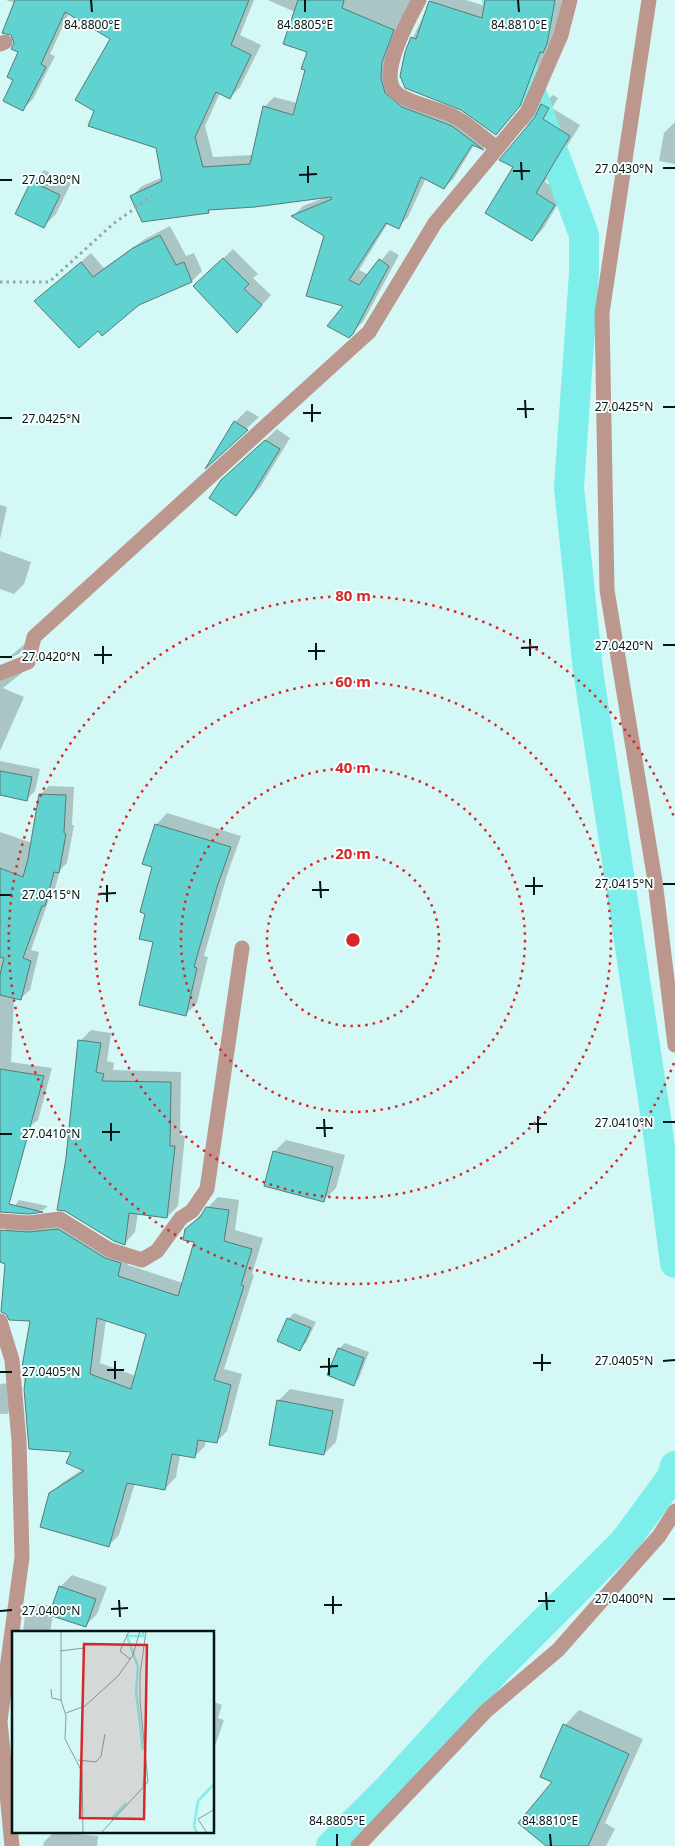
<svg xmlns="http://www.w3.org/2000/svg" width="675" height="1846" viewBox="0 0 675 1846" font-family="'Noto Sans',sans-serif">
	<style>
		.shadow { fill: #0003; fill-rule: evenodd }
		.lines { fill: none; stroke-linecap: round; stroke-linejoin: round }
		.canal { stroke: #7deeea; stroke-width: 30 }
		.building { fill: #60d2cf; stroke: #597a78; fill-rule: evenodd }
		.path { stroke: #8da9a8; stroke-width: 3; stroke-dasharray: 2.5 4; stroke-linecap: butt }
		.street { stroke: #bc978e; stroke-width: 15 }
		.ticks { fill: none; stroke: #071414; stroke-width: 2 }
		.ring { fill: none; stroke: #d62828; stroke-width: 2.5; stroke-dasharray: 2.5 5 }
		.inset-river { fill: none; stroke: #7deeea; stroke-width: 2.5 }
		.inset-road { fill: none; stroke: #829d9c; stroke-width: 1 }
		.view { fill: #d62828; fill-opacity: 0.15; stroke: #d62828; stroke-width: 2.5 }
		.inset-edge { fill: none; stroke: #071414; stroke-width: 2.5 }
		.ticks-label { font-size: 12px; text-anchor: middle; fill: #071414; stroke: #f7fefe; stroke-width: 4; stroke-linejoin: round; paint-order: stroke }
		.centre { fill: #d62828; stroke: #f7fefe; stroke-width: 2.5 }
		.ring-label { font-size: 15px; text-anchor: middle; font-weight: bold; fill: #d62828; stroke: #f7fefe; stroke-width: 4; stroke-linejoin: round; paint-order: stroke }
	</style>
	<rect width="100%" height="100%" fill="#d4f8f6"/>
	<!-- shadow -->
	<g class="shadow">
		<path d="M 6,0 L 254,0 L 240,35 L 261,45 L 240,87 L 230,98 L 220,93 L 205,126 L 213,157 L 253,155 L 264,107 L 274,97 L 297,103 L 309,52 L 295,12 L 268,0 L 413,0 L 395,82 L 404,93 L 493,139 L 483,148 L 474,145 L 454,178 L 444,188 L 426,178 L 408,217 L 398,227 L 388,223 L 359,270 L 369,275 L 390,250 L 399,255 L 363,322 L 348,336 L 345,305 L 325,236 L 293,216 L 303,206 L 324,198 L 211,209 L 208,212 L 132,196 L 142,186 L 163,177 L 157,147 L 96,111 L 111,38 L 69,13 L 50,54 L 55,56 L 33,99 L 23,109 L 15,79 L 20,51 L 16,43 L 15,3 Z"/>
		<path d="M 431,0 L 466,0 L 485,6 L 487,0 L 562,0 L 553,41 L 547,47 L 530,95 L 496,134 L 406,52 Z"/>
		<path d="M 553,95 L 558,98 L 552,108 L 580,125 L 545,182 L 564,194 L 543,229 L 532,240 L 515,167 L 542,105 Z"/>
		<path d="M 675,122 L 675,164 L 659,161 L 664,133 Z"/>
		<path d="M 44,170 L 71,183 L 56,214 L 44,226 L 32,182 Z"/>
		<path d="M 170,226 L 186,256 L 194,253 L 202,271 L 192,281 L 138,304 L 98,329 L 36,301 L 91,253 L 104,268 L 145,239 Z"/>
		<path d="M 233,249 L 258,274 L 253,278 L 271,295 L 247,321 L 195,286 Z"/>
		<path d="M 247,410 L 259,417 L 210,462 L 235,422 Z"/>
		<path d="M 277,429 L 290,438 L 261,486 L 236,515 L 234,469 Z"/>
		<path d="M 0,505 L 7,507 L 0,539 Z"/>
		<path d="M 0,551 L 31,562 L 24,584 L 14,594 L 0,589 Z"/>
		<path d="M 27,642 L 25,648 L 19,654 L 7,659 Z"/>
		<path d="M 28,668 L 3,688 L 24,697 L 0,751 L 0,669 Z"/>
		<path d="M 0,761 L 40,769 L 35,791 L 26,800 L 0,794 Z"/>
		<path d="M 49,786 L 74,787 L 72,825 L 74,825 L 67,863 L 60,870 L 53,896 L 48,902 L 31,950 L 39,952 L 30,990 L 21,998 L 14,997 L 11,1062 L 52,1068 L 38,1120 L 0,1150 L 0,832 L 32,843 L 40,795 Z"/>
		<path d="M 167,813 L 241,836 L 227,875 L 204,956 L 208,957 L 197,1003 L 186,1014 L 155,941 L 146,913 L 154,866 L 156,825 Z"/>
		<path d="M 91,1030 L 111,1033 L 107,1061 L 114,1063 L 113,1070 L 181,1072 L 180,1135 L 185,1136 L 178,1206 L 167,1217 L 138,1213 L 135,1232 L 125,1243 L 67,1158 L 80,1041 Z"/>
		<path d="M 286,1140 L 345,1155 L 336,1188 L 324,1200 L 274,1152 Z"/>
		<path d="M 218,1197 L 239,1200 L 235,1230 L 263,1238 L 252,1274 L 254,1275 L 224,1369 L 242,1374 L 227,1431 L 216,1442 L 206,1440 L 205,1446 L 194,1457 L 180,1455 L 176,1477 L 165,1489 L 135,1483 L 119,1535 L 108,1546 L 50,1494 L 62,1483 L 83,1469 L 73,1451 L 30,1448 L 23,1368 L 32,1320 L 6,1263 L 0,1261 L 0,1244 L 4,1231 L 16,1220 L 69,1218 L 117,1247 L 131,1252 L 128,1265 L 183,1283 L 196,1241 L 186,1230 ZM 106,1320 L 148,1333 L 136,1376 L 100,1363 Z"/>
		<path d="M 19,1200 L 48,1206 L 43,1210 L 11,1211 Z"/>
		<path d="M 294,1313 L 316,1322 L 306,1343 L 300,1349 L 288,1319 Z"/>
		<path d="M 345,1343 L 369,1352 L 359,1378 L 354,1384 L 339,1349 Z"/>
		<path d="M 11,1383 L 13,1408 L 7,1414 L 0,1414 L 0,1384 Z"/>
		<path d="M 290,1389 L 344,1399 L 336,1442 L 324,1454 L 278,1401 Z"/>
		<path d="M 72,1575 L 107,1587 L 97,1614 L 85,1626 L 53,1615 L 50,1632 L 23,1632 L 25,1616 L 37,1604 L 53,1606 L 60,1587 Z"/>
		<path d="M 214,1702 L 222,1705 L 218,1718 L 224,1720 L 214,1749 Z"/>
		<path d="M 579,1710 L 643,1739 L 605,1823 L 615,1829 L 606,1846 L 548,1846 L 554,1782 L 565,1725 Z"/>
		<path d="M 54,1832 L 98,1836 L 97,1846 L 43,1846 L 44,1842 Z"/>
	</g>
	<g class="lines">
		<!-- canal -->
		<g class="canal">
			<path d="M 497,0 L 584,235 L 584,273 L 569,487 L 588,670 L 657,1125 L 675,1263"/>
			<path d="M 331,1846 L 389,1788 L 497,1669 L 625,1541 L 672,1477 L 675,1466"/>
		</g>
	</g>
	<!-- building -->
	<g class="building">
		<path d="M 15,0 L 249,0 L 231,45 L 251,55 L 230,99 L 216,92 L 195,137 L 203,167 L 250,164 L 263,106 L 293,115 L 305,70 L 301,69 L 307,52 L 283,44 L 298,0 L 344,0 L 342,8 L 394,30 L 382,62 L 381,78 L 385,93 L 402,107 L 452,126 L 484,150 L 472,145 L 444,189 L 421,177 L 399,229 L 386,223 L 349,280 L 359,285 L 379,259 L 389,266 L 353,334 L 349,338 L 327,326 L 343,306 L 306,296 L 324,236 L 291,216 L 332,199 L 331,197 L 255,207 L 208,210 L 209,213 L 142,222 L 130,196 L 162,181 L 156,148 L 88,126 L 94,111 L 75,100 L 110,39 L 65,12 L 41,64 L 46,67 L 23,111 L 3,101 L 13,80 L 7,77 L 18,52 L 11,49 L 14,43 L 11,35 L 2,33 Z"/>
		<path d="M 485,0 L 555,0 L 547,44 L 543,53 L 540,52 L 520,106 L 496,135 L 461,110 L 405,88 L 400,76 L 405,52 L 411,37 L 416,39 L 429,1 L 482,18 Z"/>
		<path d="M 541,104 L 549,108 L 543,119 L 570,136 L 536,193 L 555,205 L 532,241 L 485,213 L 513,167 L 499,160 L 535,117 Z"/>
		<path d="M 31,181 L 60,195 L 44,228 L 15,214 Z"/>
		<path d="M 160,235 L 176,265 L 184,262 L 192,282 L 139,305 L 102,336 L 98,331 L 79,348 L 34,301 L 81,262 L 93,277 L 133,248 Z"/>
		<path d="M 223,258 L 249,284 L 244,289 L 262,305 L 237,333 L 193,286 Z"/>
		<path d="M 234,421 L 248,430 L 205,469 Z"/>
		<path d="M 265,440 L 280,449 L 250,498 L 236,516 L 209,498 L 221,480 Z"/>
		<path d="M 0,771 L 32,777 L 27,801 L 0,795 Z"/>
		<path d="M 39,794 L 66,795 L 64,833 L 66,834 L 59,873 L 54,872 L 45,906 L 42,906 L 23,958 L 31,961 L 21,1000 L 0,995 L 0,975 L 4,958 L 0,957 L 0,868 L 23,877 L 28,859 Z"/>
		<path d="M 155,824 L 231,847 L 217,887 L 194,967 L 197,968 L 186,1016 L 139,1005 L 153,942 L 139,939 L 145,914 L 140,912 L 152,867 L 142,864 Z"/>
		<path d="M 78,1040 L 101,1043 L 96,1072 L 104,1074 L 102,1081 L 171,1082 L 170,1146 L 175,1146 L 167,1218 L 129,1213 L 125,1245 L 114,1241 L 65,1211 L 57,1210 L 66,1158 Z"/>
		<path d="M 0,1069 L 44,1076 L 9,1204 L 43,1212 L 29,1214 L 0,1212 Z"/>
		<path d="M 273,1151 L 333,1167 L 324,1202 L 264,1186 Z"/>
		<path d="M 206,1207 L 229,1210 L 224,1241 L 252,1249 L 241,1285 L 244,1286 L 214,1380 L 231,1385 L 217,1443 L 198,1440 L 195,1458 L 172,1454 L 165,1490 L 127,1483 L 109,1547 L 40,1527 L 49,1493 L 84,1471 L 66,1463 L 71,1452 L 29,1449 L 24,1389 L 27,1370 L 22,1367 L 30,1321 L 9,1320 L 6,1314 L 1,1312 L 5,1264 L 0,1262 L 0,1230 L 29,1232 L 58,1229 L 105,1258 L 121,1263 L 118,1276 L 178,1296 L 194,1242 L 183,1240 L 185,1229 L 200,1217 ZM 97,1318 L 146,1334 L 131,1389 L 90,1374 Z"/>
		<path d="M 287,1318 L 311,1328 L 300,1351 L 277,1341 Z"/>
		<path d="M 338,1348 L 364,1358 L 354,1386 L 327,1375 Z"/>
		<path d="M 277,1400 L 333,1411 L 324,1455 L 269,1445 Z"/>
		<path d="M 59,1586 L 96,1599 L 86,1627 L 49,1615 Z"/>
		<path d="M 563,1724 L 629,1754 L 588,1846 L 546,1846 L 518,1823 L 552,1782 L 540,1777 Z"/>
	</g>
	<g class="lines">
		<!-- path -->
		<path class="path" d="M 0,282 L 49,282 L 113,224 L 152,196"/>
		<!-- street -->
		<g class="street">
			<path d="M 419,0 C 409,19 374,79 399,95 C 417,106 439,108 457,118 C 471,126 484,139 497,148"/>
			<path d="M 649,0 L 602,313 L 607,590 L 655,881 L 675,1045"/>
			<path d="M 0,44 L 5,42"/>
			<path d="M 0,673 L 28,662 L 34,637 L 369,332 L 435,223 L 528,111 L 561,35 L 570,0"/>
			<path d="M 0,1221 L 29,1223 L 60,1219 L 110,1250 L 142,1260 L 157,1251 L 181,1218 L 192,1211 L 207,1189 L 242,948"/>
			<path d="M 0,1321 L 12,1360 L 19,1441 L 22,1557 L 0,1721 L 12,1846"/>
			<path d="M 358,1846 L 486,1711 L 558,1650 L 659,1536 L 675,1511"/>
		</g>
	</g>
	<!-- ticks -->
	<path class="ticks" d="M 91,0 L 92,12M 305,0 L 305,12M 518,0 L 519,12M 521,162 L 522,180M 308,166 L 308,183M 663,168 L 675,168M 513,171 L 530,171M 299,175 L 317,174M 0,180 L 12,180M 525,400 L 526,418M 312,404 L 312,422M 663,407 L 675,407M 517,409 L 534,409M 303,413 L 321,413M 0,418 L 12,418M 530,639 L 530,656M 316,643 L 316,660M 663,645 L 675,645M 103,646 L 103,664M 521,648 L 538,647M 308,651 L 325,651M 94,655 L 112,655M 0,657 L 12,657M 534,877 L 534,895M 320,881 L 321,898M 663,884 L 675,884M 107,885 L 107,902M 525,886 L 543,886M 312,890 L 329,890M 98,894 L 116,893M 0,895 L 12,895M 538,1116 L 538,1133M 324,1119 L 325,1137M 663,1122 L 675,1122M 111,1123 L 111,1141M 529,1124 L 547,1124M 316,1128 L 333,1128M 102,1132 L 120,1132M 0,1134 L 12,1134M 542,1354 L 542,1371M 329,1358 L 329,1375M 115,1361 L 115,1379M 663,1361 L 675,1360M 533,1363 L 551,1363M 320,1367 L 338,1366M 107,1370 L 124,1370M 0,1372 L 12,1372M 546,1592 L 547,1610M 333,1596 L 333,1614M 663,1599 L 675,1599M 119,1600 L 120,1617M 538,1601 L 555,1601M 324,1605 L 342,1605M 111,1609 L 128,1608M 0,1611 L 12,1610M 337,1834 L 337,1846M 550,1834 L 551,1846"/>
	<!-- distance rings -->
	<g class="ring">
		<circle cx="353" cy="940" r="86"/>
		<circle cx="353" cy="940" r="172"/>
		<circle cx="353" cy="940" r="258"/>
		<path d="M674 1063A344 344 0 1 1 674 817"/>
	</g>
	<!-- overview -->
	<g transform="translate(12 1631)">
		<rect width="202" height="202" fill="#d4f8f6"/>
		<path class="inset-river" d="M 131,0 L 131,5 L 115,5 L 126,36 L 124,60 L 131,119M 131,155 L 134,140M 99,188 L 114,172M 185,202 L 182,195 L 186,170 L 203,152"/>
		<path class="inset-road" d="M 49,0 L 49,69 L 54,85 L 53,108 L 70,141 L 71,202M 117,0 L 108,20 L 118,28M 48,20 L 72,17M 39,58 L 40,67 L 49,69M 54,82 L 73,75 L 106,45 L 121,24 L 128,0M 66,129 L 84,131 L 89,125 L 93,103M 89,202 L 136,151 L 128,70 L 128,44 L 134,0M 195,202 L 186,188 L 203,178"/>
		<path class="view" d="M 72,13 L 135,14 L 132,188 L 68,187 Z"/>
		<rect width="202" height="202" class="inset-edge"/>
	</g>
	<g class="ticks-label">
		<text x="92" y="29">84.8800°E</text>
		<text x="305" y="29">84.8805°E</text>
		<text x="519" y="29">84.8810°E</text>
		<text x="624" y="173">27.0430°N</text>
		<text x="51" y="184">27.0430°N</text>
		<text x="624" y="411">27.0425°N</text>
		<text x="51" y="423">27.0425°N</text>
		<text x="624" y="650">27.0420°N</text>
		<text x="51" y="661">27.0420°N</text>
		<text x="624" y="888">27.0415°N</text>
		<text x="51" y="899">27.0415°N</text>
		<text x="624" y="1127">27.0410°N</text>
		<text x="51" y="1138">27.0410°N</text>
		<text x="624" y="1365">27.0405°N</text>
		<text x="51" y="1376">27.0405°N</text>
		<text x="624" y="1603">27.0400°N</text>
		<text x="51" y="1615">27.0400°N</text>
		<text x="337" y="1825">84.8805°E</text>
		<text x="550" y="1825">84.8810°E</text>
	</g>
	<circle cx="353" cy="940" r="8" class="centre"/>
	<g class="ring-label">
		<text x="353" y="601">80 m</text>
		<text x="353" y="687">60 m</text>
		<text x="353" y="773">40 m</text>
		<text x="353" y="859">20 m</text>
	</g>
</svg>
